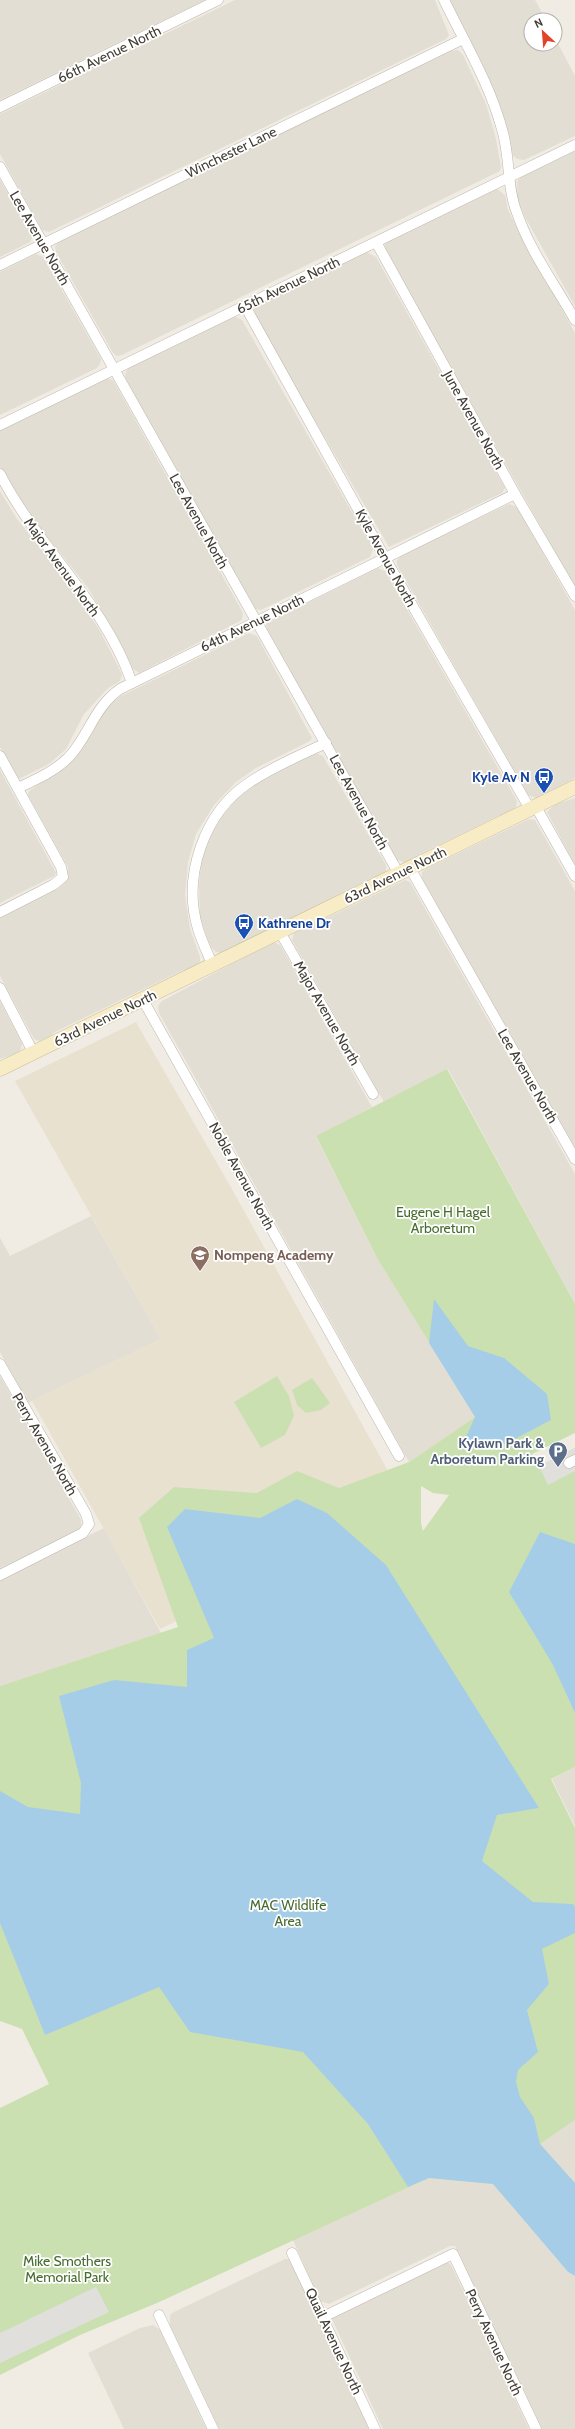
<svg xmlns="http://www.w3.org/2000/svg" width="575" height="2429" viewBox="0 0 575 2429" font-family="Cabin,sans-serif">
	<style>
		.residential { fill: #e3ded3 }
		.education { fill: #e8e1d0 }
		.green { fill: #cbe0b1; fill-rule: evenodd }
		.parking { fill: #e1dfdc }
		.water { fill: #a6cde7 }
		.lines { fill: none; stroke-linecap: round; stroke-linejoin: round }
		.street-casing { stroke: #bdb7ab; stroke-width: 11 }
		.secondary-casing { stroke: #cbbe98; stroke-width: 15 }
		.street { stroke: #fff; stroke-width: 10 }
		.secondary { stroke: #f8ecc6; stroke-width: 14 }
		.labels { text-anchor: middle; stroke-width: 3.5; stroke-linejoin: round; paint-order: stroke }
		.street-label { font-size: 14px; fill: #423d35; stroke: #fff }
		.transit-label { font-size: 14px; font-weight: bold; fill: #164399; stroke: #fff; text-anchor: end }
		.park-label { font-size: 14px; fill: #476c2f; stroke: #fff }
		.education-label { font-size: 14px; font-weight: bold; fill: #785e54; stroke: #fff; text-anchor: start }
		.service-label { font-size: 14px; font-weight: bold; fill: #4e5e75; stroke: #fff; text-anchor: end }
	</style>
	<rect width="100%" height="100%" fill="#f0ece4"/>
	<!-- residential -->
	<g class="residential">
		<path d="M 0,0 L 205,0 L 0,100 Z"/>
		<path d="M 235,0 L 435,0 L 449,35 L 446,39 L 49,232 L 42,230 L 0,154 L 0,114 Z"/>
		<path d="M 449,0 L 535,0 L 546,20 L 531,20 L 531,44 L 555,44 L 555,38 L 575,76 L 575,136 L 524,160 L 517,159 L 511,153 Z"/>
		<path d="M 458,50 L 463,55 L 486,104 L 496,139 L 501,167 L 500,171 L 122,355 L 117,356 L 113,353 L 56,252 L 55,246 L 59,242 L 451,51 Z"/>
		<path d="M 575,151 L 575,306 L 525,217 L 518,199 L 517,182 L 521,176 Z"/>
		<path d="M 0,180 L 33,236 L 30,242 L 0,257 Z"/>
		<path d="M 497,189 L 505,195 L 508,210 L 525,244 L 575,333 L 575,587 L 385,250 L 385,244 L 390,240 Z"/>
		<path d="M 366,252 L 376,257 L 505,488 L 502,493 L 389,547 L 254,316 L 254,309 L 258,305 Z"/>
		<path d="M 36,254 L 43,257 L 101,359 L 100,364 L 97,368 L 0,415 L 0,272 Z"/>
		<path d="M 234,316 L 242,320 L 373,549 L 370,557 L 261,610 L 255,609 L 126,380 L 125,374 L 129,367 Z"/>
		<path d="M 105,378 L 113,380 L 243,613 L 242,620 L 139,673 L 132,668 L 89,589 L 25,509 L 0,467 L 0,431 Z"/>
		<path d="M 0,491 L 17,519 L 71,586 L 100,631 L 122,674 L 120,681 L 107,689 L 84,714 L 66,749 L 49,764 L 19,779 L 0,747 Z"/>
		<path d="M 509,504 L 517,507 L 575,610 L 575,778 L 536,798 L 528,795 L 397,565 L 397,560 L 402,555 Z"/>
		<path d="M 378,568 L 385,571 L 517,801 L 516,807 L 509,814 L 498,816 L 420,854 L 407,863 L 396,860 L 267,629 L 266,624 Z"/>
		<path d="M 249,633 L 257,636 L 312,738 L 310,741 L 256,768 L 236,782 L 214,805 L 196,834 L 188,862 L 185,895 L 190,929 L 200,957 L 200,962 L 193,968 L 183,970 L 55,1032 L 48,1038 L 39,1041 L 34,1039 L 0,976 L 0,918 L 59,888 L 65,882 L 68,867 L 28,795 L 29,791 L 65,766 L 107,706 L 121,696 Z"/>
		<path d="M 316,753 L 323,756 L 386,865 L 386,871 L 382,875 L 369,879 L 222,953 L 216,952 L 210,946 L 200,917 L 199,886 L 202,854 L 217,822 L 237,799 L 256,782 Z"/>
		<path d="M 0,770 L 56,873 L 54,876 L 0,903 Z"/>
		<path d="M 575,798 L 575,865 L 547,812 L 556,804 Z"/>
		<path d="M 529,819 L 535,820 L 575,891 L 575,1148 L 422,878 L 422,872 L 426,869 Z"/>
		<path d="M 405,880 L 410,882 L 575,1174 L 575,1304 L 448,1069 L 384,1102 L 292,940 L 295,930 L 308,927 Z"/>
		<path d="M 273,942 L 280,945 L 372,1107 L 316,1137 L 377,1258 L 475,1417 L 409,1462 L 159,1013 L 158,1006 L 162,1001 Z"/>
		<path d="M 0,1001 L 22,1043 L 21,1049 L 17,1054 L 0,1059 Z"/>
		<path d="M 91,1216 L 161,1339 L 28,1403 L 0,1352 L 0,1238 L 10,1256 Z"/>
		<path d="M 0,1376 L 81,1520 L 81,1526 L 78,1531 L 0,1568 Z"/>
		<path d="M 104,1528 L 161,1633 L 0,1686 L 0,1580 Z"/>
		<path d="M 575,1767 L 575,1826 L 552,1779 Z"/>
		<path d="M 575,2120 L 575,2183 L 539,2144 Z"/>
		<path d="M 429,2178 L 493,2184 L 568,2272 L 575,2276 L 575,2429 L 541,2429 L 455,2246 L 450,2246 L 329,2304 L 320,2301 L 293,2240 Z"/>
		<path d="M 285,2259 L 289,2259 L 291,2262 L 369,2429 L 219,2429 L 170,2326 L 170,2316 L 172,2313 Z"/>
		<path d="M 447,2262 L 451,2265 L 529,2429 L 383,2429 L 331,2317 Z"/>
		<path d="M 153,2325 L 160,2330 L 206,2429 L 124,2429 L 88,2353 L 140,2328 Z"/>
	</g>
	<!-- education -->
	<path class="education" d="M 136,1022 L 233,1191 L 409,1509 L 160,1629 L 32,1401 L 161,1339 L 15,1081 Z"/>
	<!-- green -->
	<g class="green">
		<path d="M 447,1069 L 575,1304 L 575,1433 L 532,1454 L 539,1466 L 575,1448 L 575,1767 L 551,1779 L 575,1828 L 575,2120 L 540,2144 L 575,2183 L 569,2272 L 493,2184 L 429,2178 L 157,2303 L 80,2335 L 0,2375 L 0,2108 L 49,2084 L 22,2029 L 0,2021 L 0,1686 L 178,1627 L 139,1518 L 174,1487 L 257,1493 L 297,1471 L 339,1488 L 409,1462 L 475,1417 L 377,1258 L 316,1136 ZM 421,1486 L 433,1493 L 449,1495 L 423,1531 L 421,1523 Z"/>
		<path d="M 277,1376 L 289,1396 L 294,1416 L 285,1435 L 261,1448 L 234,1402 Z"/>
		<path d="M 312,1378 L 330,1403 L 321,1410 L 306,1413 L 297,1405 L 292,1390 Z"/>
	</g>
	<!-- parking -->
	<g class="parking">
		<path d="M 575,1448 L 575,1471 L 548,1485 L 539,1466 Z"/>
		<path d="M 96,2287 L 109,2312 L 0,2363 L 0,2333 Z"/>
	</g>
	<!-- water -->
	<g class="water">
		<path d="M 434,1299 L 468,1346 L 504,1358 L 547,1394 L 551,1420 L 505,1444 L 460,1450 L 475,1417 L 429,1343 Z"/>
		<path d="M 297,1499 L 327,1513 L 386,1565 L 539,1808 L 497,1815 L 482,1861 L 533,1902 L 573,1904 L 575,1907 L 575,1933 L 542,1949 L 549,1984 L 527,2010 L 538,2052 L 518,2070 L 516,2082 L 520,2097 L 534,2118 L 540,2144 L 575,2183 L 575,2276 L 568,2272 L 493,2184 L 429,2178 L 408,2187 L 368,2124 L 303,2052 L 190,2032 L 159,1987 L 45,2035 L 0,1923 L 0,1791 L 28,1807 L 80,1814 L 81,1783 L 59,1696 L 114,1680 L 187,1687 L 187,1650 L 214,1638 L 167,1527 L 185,1509 L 260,1518 Z"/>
		<path d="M 540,1532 L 575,1544 L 575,1713 L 553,1665 L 509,1592 Z"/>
	</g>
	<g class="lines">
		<defs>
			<g id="street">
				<path d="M 444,0 C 465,43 491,86 503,133 C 510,159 507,188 517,213 C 530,251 556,286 575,320"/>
				<path d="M 0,107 L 218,0"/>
				<path d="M 0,167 L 399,874"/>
				<path d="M 376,242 L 515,494 L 575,596"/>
				<path d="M 0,265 L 463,39"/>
				<path d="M 245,306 L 385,558 L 530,809"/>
				<path d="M 0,425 L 575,145"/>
				<path d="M 0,474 C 38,548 105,603 132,683"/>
				<path d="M 0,756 L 61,867 L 63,877 L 53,885 L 0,912"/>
				<path d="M 18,788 C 35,780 55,771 68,758 C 89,736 94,707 120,689 L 515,494"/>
				<path d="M 536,807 L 575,876"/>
				<path d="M 410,868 L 575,1159"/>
				<path d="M 280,932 L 373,1094"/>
				<path d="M 213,966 C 208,954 202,942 198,929 C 182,876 204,812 250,782 C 274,766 301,755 326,743"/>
				<path d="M 0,988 L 33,1052"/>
				<path d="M 143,1000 L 399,1456"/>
				<path d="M 0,1364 L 86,1514 L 89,1524 L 83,1533 L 0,1575"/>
				<path d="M 569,1463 L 575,1460"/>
				<path d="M 292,2253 L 375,2429"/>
				<path d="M 159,2315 L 213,2429"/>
				<path d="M 323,2317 L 453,2254 L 536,2429"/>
			</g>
			<path id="secondary" d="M 0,1069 L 575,787"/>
		</defs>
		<!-- street casing -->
		<use href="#street" class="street-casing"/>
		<!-- secondary casing -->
		<use href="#secondary" class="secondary-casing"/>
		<!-- street -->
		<use href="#street" class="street"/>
		<!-- secondary -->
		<use href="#secondary" class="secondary"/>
	</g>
	<!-- icons -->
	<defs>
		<symbol id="bus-pin" viewBox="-11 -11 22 30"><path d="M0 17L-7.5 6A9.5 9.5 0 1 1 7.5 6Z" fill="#1a4fb4" stroke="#fff"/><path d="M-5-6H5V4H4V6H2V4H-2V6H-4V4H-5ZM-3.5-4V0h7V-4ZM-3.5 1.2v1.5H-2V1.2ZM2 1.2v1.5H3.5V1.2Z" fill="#fff"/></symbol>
		<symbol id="school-pin" viewBox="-11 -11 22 30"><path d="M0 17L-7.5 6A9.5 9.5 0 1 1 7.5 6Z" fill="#8d6e63" stroke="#fff"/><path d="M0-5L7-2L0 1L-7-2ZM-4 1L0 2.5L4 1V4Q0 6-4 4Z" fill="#fff"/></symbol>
		<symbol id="parking-pin" viewBox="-11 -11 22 30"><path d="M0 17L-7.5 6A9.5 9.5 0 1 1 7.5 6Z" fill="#5c6f8a" stroke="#fff"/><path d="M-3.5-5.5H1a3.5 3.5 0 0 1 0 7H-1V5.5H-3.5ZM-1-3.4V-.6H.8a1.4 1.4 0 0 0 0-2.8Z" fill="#fff"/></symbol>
	</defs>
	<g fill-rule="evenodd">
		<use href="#bus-pin" x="533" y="766" width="22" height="30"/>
		<use href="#bus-pin" x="233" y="912" width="22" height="30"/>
		<use href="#school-pin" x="189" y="1244" width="22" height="30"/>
		<use href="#parking-pin" x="547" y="1440" width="22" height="30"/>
	</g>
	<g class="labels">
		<!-- street labels -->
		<g class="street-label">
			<text transform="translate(109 54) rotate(-26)" y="5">66th Avenue North</text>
			<text transform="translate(231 152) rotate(-26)" y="5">Winchester Lane</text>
			<text transform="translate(40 238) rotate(60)" y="5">Lee Avenue North</text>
			<text transform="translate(288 285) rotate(-26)" y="5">65th Avenue North</text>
			<text transform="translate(474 420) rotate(61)" y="5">June Avenue North</text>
			<text transform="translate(199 521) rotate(61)" y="5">Lee Avenue North</text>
			<text transform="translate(386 558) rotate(61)" y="5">Kyle Avenue North</text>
			<text transform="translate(62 567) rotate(54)" y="5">Major Avenue North</text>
			<text transform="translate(252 623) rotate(-26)" y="5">64th Avenue North</text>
			<text transform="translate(359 802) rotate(61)" y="5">Lee Avenue North</text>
			<text transform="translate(395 875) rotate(-26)" y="5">63rd Avenue North</text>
			<text transform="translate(327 1013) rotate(60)" y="5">Major Avenue North</text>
			<text transform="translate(105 1018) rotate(-26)" y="5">63rd Avenue North</text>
			<text transform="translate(528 1076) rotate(60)" y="5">Lee Avenue North</text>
			<text transform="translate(242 1176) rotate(61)" y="5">Noble Avenue North</text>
			<text transform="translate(45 1444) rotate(60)" y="5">Perry Avenue North</text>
			<text transform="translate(334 2341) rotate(65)" y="5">Quail Avenue North</text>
			<text transform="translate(494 2342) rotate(65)" y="5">Perry Avenue North</text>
		</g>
		<!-- transit labels -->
		<g class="transit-label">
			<text x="530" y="782">Kyle Av N</text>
			<text x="258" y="928" text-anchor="start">Kathrene Dr</text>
		</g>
		<!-- park labels -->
		<g class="park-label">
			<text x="443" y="1217">Eugene H Hagel<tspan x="443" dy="16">Arboretum</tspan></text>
			<text x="288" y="1910">MAC Wildlife<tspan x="288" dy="16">Area</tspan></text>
			<text x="67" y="2266">Mike Smothers<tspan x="67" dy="16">Memorial Park</tspan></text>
		</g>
		<!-- education labels -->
		<g class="education-label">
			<text x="214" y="1260">Nompeng Academy</text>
		</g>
		<!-- service labels -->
		<g class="service-label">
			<text x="544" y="1448">Kylawn Park &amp;<tspan x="544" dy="16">Arboretum Parking</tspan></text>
		</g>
	</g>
	<!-- north arrow -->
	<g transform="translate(543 32) rotate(334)"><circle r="19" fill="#ffffff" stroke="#b3b1ae"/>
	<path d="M0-3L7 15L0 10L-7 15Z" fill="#e24429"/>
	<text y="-6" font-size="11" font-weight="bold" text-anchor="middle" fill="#423d35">N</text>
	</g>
</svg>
